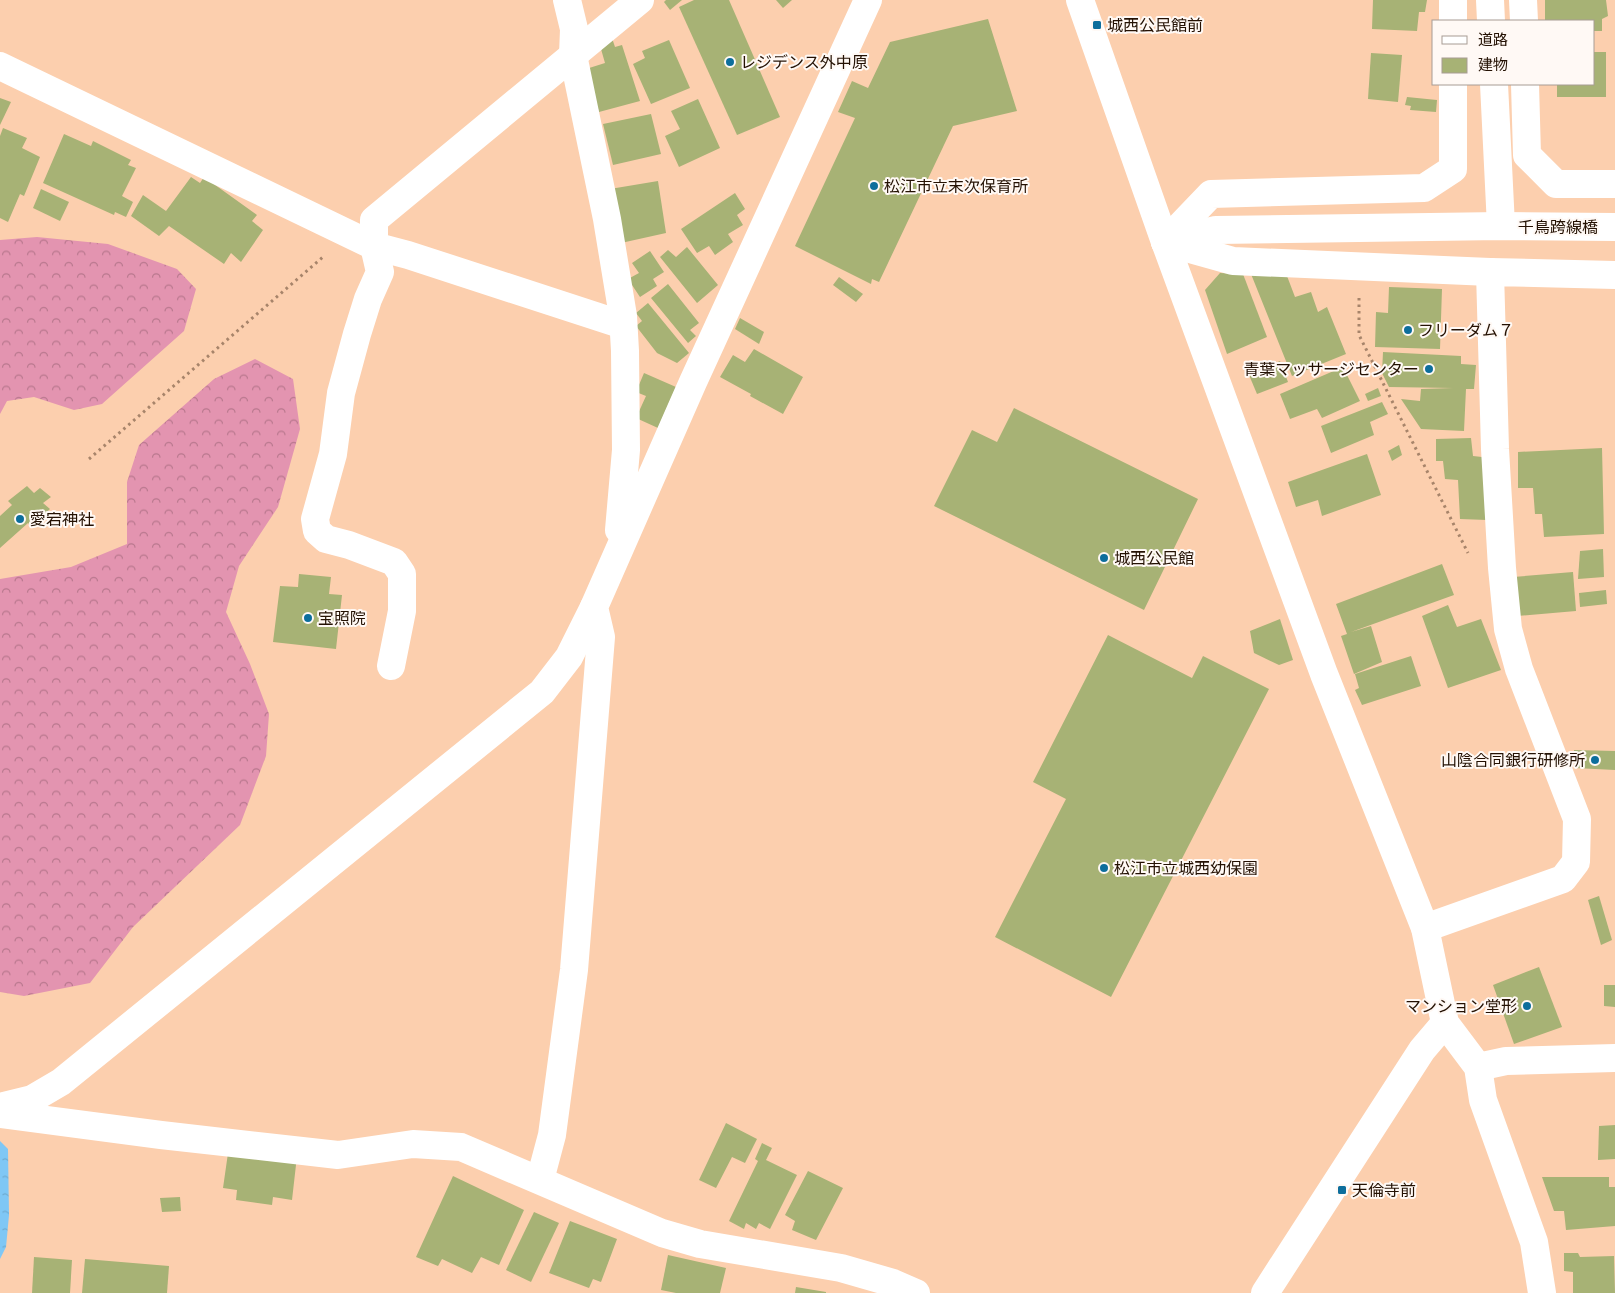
<svg xmlns="http://www.w3.org/2000/svg" width="1615" height="1293" viewBox="0 0 1615 1293" font-family="'IBM Plex Sans','Noto Sans JP',sans-serif">
	<style>
		.forest { fill: url(#forest-crowns) }
		.water { fill: url(#water-ripples) }
		.building { fill: #a7b275 }
		.lines { fill: none; stroke-linecap: round; stroke-linejoin: round }
		.path { stroke: #a7846a; stroke-width: 3; stroke-dasharray: 2.5 4; stroke-linecap: butt }
		.street { stroke: #fff; stroke-width: 28 }
		.secondary { stroke: #fff; stroke-width: 28 }
		.poi-dot { fill: #0d6e9c; stroke: #fff9f5; stroke-width: 2 }
		.labels { text-anchor: middle; stroke-width: 4; stroke-linejoin: round; paint-order: stroke }
		.poi-label { font-size: 16px; fill: #241103; stroke: #fff9f5; text-anchor: start }
		.street-label { font-size: 16px; fill: #241103; stroke: #fff9f5 }
	</style>
	<defs>
		<pattern id="forest-crowns" width="20" height="18" patternUnits="userSpaceOnUse" patternTransform="scale(1.25)"><rect width="20" height="18" fill="#e394b0"/><path d="M2 6a3 3 0 1 1 6 0M12 15a3 3 0 1 1 6 0" fill="none" stroke="#b8778d"/></pattern>
		<pattern id="water-ripples" width="26" height="14" patternUnits="userSpaceOnUse" patternTransform="scale(1.25)"><rect width="26" height="14" fill="#7fc7f5"/><path d="M2 4q2-2 4 0t4 0M15 11q2-2 4 0t4 0" fill="none" stroke="#6eaad0"/></pattern>
	</defs>
	<rect width="100%" height="100%" fill="#fccfae"/>
	<!-- forest -->
	<g class="forest">
		<path d="M 37,237 L 108,244 L 177,269 L 196,289 L 184,331 L 102,404 L 74,410 L 34,397 L 7,401 L 0,414 L 0,240 Z"/>
		<path d="M 255,359 L 293,379 L 300,429 L 278,507 L 239,566 L 226,612 L 250,664 L 269,714 L 266,756 L 240,825 L 133,927 L 90,983 L 24,996 L 0,992 L 0,579 L 71,567 L 127,544 L 127,482 L 139,445 L 214,379 Z"/>
	</g>
	<!-- water -->
	<path class="water" d="M 0,1141 L 8,1149 L 9,1215 L 6,1247 L 0,1259 Z"/>
	<!-- building -->
	<g class="building">
		<path d="M 666,0 L 682,0 L 670,10 L 664,2 Z"/>
		<path d="M 694,0 L 729,0 L 780,117 L 737,135 L 679,7 Z"/>
		<path d="M 776,0 L 792,0 L 783,8 Z"/>
		<path d="M 1373,0 L 1427,0 L 1425,12 L 1419,12 L 1417,31 L 1372,29 Z"/>
		<path d="M 1545,0 L 1606,0 L 1608,16 L 1602,19 L 1602,31 L 1594,31 L 1594,21 L 1545,21 Z"/>
		<path d="M 988,19 L 1017,111 L 953,126 L 879,282 L 872,279 L 871,284 L 795,246 L 855,118 L 838,112 L 852,81 L 868,88 L 890,42 Z"/>
		<path d="M 612,38 L 615,47 L 622,45 L 640,101 L 599,112 L 586,69 L 605,63 L 601,49 Z"/>
		<path d="M 669,40 L 690,88 L 651,104 L 633,64 L 645,58 L 642,51 Z"/>
		<path d="M 1594,52 L 1606,52 L 1606,97 L 1557,97 L 1557,84 L 1594,84 Z"/>
		<path d="M 1371,53 L 1402,55 L 1398,102 L 1368,99 Z"/>
		<path d="M 1407,97 L 1437,100 L 1436,112 L 1410,110 L 1411,106 L 1405,105 Z"/>
		<path d="M 0,98 L 11,102 L 0,125 Z"/>
		<path d="M 698,99 L 720,148 L 679,167 L 665,136 L 680,129 L 671,111 Z"/>
		<path d="M 651,114 L 661,154 L 613,165 L 603,124 Z"/>
		<path d="M 3,128 L 27,138 L 22,148 L 40,157 L 24,196 L 20,194 L 8,222 L 0,218 L 0,136 Z"/>
		<path d="M 64,134 L 91,146 L 93,141 L 131,160 L 128,165 L 136,168 L 122,196 L 133,202 L 126,217 L 115,212 L 114,215 L 43,183 Z"/>
		<path d="M 191,177 L 200,183 L 204,177 L 257,215 L 252,221 L 263,230 L 241,262 L 231,253 L 224,264 L 169,226 L 159,236 L 131,216 L 143,195 L 166,211 Z"/>
		<path d="M 658,181 L 666,233 L 621,243 L 610,189 Z"/>
		<path d="M 41,189 L 69,202 L 60,221 L 33,208 Z"/>
		<path d="M 735,193 L 745,209 L 737,215 L 743,225 L 728,234 L 733,242 L 715,255 L 709,246 L 697,253 L 681,229 Z"/>
		<path d="M 687,247 L 718,285 L 697,303 L 660,257 L 668,250 L 676,257 Z"/>
		<path d="M 650,251 L 664,272 L 653,279 L 657,286 L 640,297 L 628,279 L 639,273 L 632,263 Z"/>
		<path d="M 1220,273 L 1243,274 L 1267,337 L 1227,354 L 1205,290 Z"/>
		<path d="M 1251,274 L 1287,276 L 1295,297 L 1311,292 L 1318,312 L 1327,307 L 1346,354 L 1292,376 Z"/>
		<path d="M 839,277 L 863,294 L 856,302 L 833,285 Z"/>
		<path d="M 668,284 L 699,323 L 690,330 L 696,336 L 688,343 L 651,298 Z"/>
		<path d="M 1389,287 L 1442,289 L 1440,349 L 1375,347 L 1376,312 L 1388,313 Z"/>
		<path d="M 648,303 L 689,353 L 677,363 L 657,353 L 636,326 L 642,321 L 636,313 Z"/>
		<path d="M 740,318 L 764,332 L 759,344 L 735,329 Z"/>
		<path d="M 754,349 L 803,377 L 783,414 L 750,396 L 751,394 L 720,377 L 733,355 L 745,362 Z"/>
		<path d="M 1383,352 L 1461,356 L 1461,364 L 1476,365 L 1474,389 L 1466,389 L 1464,431 L 1421,429 L 1401,399 L 1420,401 L 1421,389 L 1453,388 L 1389,387 L 1382,373 Z"/>
		<path d="M 1280,361 L 1288,382 L 1257,394 L 1249,375 Z"/>
		<path d="M 1343,367 L 1360,401 L 1322,418 L 1317,409 L 1290,419 L 1280,394 Z"/>
		<path d="M 644,373 L 676,387 L 658,428 L 636,418 L 646,396 L 636,392 Z"/>
		<path d="M 1378,388 L 1381,396 L 1368,401 L 1365,394 Z"/>
		<path d="M 1382,402 L 1388,414 L 1370,422 L 1374,435 L 1331,453 L 1321,426 Z"/>
		<path d="M 1014,408 L 1198,499 L 1144,610 L 934,506 L 972,430 L 997,442 Z"/>
		<path d="M 1471,438 L 1473,456 L 1482,457 L 1487,520 L 1460,519 L 1458,480 L 1445,479 L 1443,461 L 1436,461 L 1436,439 Z"/>
		<path d="M 1399,445 L 1402,455 L 1392,461 L 1388,451 Z"/>
		<path d="M 1602,448 L 1604,534 L 1544,537 L 1542,514 L 1535,514 L 1533,488 L 1518,488 L 1518,452 Z"/>
		<path d="M 1367,454 L 1381,495 L 1322,516 L 1318,500 L 1296,507 L 1288,482 Z"/>
		<path d="M 27,486 L 34,493 L 40,488 L 51,497 L 43,503 L 50,509 L 31,526 L 28,523 L 0,548 L 0,516 L 12,505 L 8,501 Z"/>
		<path d="M 1603,549 L 1604,577 L 1578,579 L 1580,551 Z"/>
		<path d="M 1442,564 L 1454,595 L 1351,632 L 1371,626 L 1382,662 L 1354,674 L 1341,636 L 1347,634 L 1336,604 Z"/>
		<path d="M 1573,572 L 1576,611 L 1517,616 L 1513,577 Z"/>
		<path d="M 299,574 L 331,577 L 329,594 L 342,595 L 336,649 L 273,642 L 280,586 L 298,587 Z"/>
		<path d="M 1606,590 L 1607,604 L 1580,607 L 1579,593 Z"/>
		<path d="M 1448,605 L 1457,627 L 1481,619 L 1501,670 L 1448,688 L 1422,616 Z"/>
		<path d="M 1280,619 L 1293,660 L 1279,665 L 1254,653 L 1250,631 Z"/>
		<path d="M 1108,635 L 1192,678 L 1203,656 L 1269,689 L 1111,997 L 995,937 L 1066,799 L 1033,782 Z"/>
		<path d="M 1411,656 L 1421,686 L 1362,705 L 1355,690 L 1359,688 L 1355,674 Z"/>
		<path d="M 1574,750 L 1615,751 L 1615,770 L 1575,768 Z"/>
		<path d="M 1599,896 L 1612,940 L 1601,945 L 1588,900 Z"/>
		<path d="M 1539,967 L 1562,1027 L 1514,1044 L 1493,985 Z"/>
		<path d="M 1604,985 L 1615,985 L 1615,1007 L 1604,1006 Z"/>
		<path d="M 726,1123 L 757,1139 L 745,1163 L 732,1157 L 716,1188 L 699,1180 Z"/>
		<path d="M 1615,1125 L 1615,1159 L 1598,1160 L 1599,1126 Z"/>
		<path d="M 762,1143 L 772,1148 L 766,1160 L 797,1175 L 770,1229 L 759,1223 L 756,1229 L 746,1223 L 744,1229 L 729,1221 L 758,1161 L 755,1159 Z"/>
		<path d="M 229,1146 L 297,1156 L 292,1200 L 273,1197 L 272,1205 L 236,1200 L 237,1190 L 223,1188 Z"/>
		<path d="M 808,1171 L 843,1188 L 816,1240 L 792,1230 L 795,1221 L 785,1215 Z"/>
		<path d="M 453,1176 L 524,1210 L 499,1265 L 481,1257 L 472,1273 L 442,1259 L 438,1266 L 416,1257 Z"/>
		<path d="M 1542,1177 L 1609,1177 L 1609,1187 L 1615,1187 L 1615,1226 L 1566,1230 L 1564,1211 L 1554,1211 Z"/>
		<path d="M 180,1197 L 181,1211 L 162,1212 L 160,1198 Z"/>
		<path d="M 534,1212 L 559,1223 L 531,1282 L 506,1270 Z"/>
		<path d="M 570,1221 L 617,1239 L 601,1282 L 593,1279 L 589,1288 L 549,1273 Z"/>
		<path d="M 1564,1253 L 1578,1253 L 1580,1257 L 1614,1256 L 1615,1293 L 1573,1293 L 1573,1272 L 1564,1271 Z"/>
		<path d="M 668,1255 L 726,1268 L 720,1293 L 676,1293 L 661,1290 Z"/>
		<path d="M 34,1257 L 72,1260 L 70,1293 L 32,1293 Z"/>
		<path d="M 85,1259 L 169,1266 L 167,1293 L 82,1293 Z"/>
		<path d="M 796,1287 L 826,1292 L 826,1293 L 795,1293 Z"/>
	</g>
	<g class="lines">
		<!-- path -->
		<g class="path">
			<path d="M 1359,298 L 1359,335 L 1468,553"/>
			<path d="M 89,459 L 323,257"/>
		</g>
		<!-- street -->
		<g class="street">
			<path d="M 567,0 L 574,29 L 573,55 L 607,219 L 623,316 L 625,351 L 626,450 L 619,530"/>
			<path d="M 1080,0 L 1165,242 L 1324,674 L 1425,928 L 1445,1023 L 1478,1067 L 1483,1100 L 1534,1242 L 1542,1293"/>
			<path d="M 1523,0 L 1524,21"/>
			<path d="M 1453,21 L 1453,0"/>
			<path d="M 0,66 L 374,246 L 408,255 L 623,325"/>
			<path d="M 1525,84 L 1527,155 L 1556,184 L 1615,184"/>
			<path d="M 1165,242 L 1211,194 L 1424,188 L 1453,169 L 1453,84"/>
			<path d="M 1165,242 L 1233,261 L 1490,272"/>
			<path d="M 391,666 L 402,611 L 402,574 L 394,562 L 349,545 L 326,539 L 317,531 L 315,519 L 333,454 L 341,393 L 357,334 L 368,299 L 380,272 L 374,246 L 374,220 L 640,0"/>
			<path d="M 1425,928 L 1563,879 L 1576,862 L 1577,819 L 1519,669 L 1508,629 L 1502,568 L 1495,449 L 1490,272 L 1615,275"/>
			<path d="M 1478,1067 L 1506,1061 L 1615,1058"/>
			<path d="M 0,1107 L 32,1099 L 61,1082 L 542,692 L 569,657 L 594,607"/>
			<path d="M 0,1114 L 161,1135 L 338,1155 L 413,1144 L 461,1147 L 662,1233 L 700,1244 L 841,1268 L 893,1283 L 916,1293"/>
			<path d="M 540,1180 L 552,1135 L 574,970 L 601,637 L 594,607 L 693,382 L 868,0"/>
			<path d="M 1265,1293 L 1422,1050 L 1445,1023"/>
		</g>
		<!-- secondary -->
		<g class="secondary">
			<path d="M 1490,0 L 1491,21"/>
			<path d="M 1494,84 L 1501,226"/>
			<path d="M 1165,242 L 1216,230 L 1501,226 L 1615,227"/>
		</g>
	</g>
	<!-- markers -->
	<g class="poi-dot">
		<rect x="1092" y="20" width="10" height="10" rx="2.5"/>
		<circle cx="730" cy="62" r="5"/>
		<circle cx="874" cy="186" r="5"/>
		<circle cx="1408" cy="330" r="5"/>
		<circle cx="1429" cy="369" r="5"/>
		<circle cx="20" cy="519" r="5"/>
		<circle cx="1104" cy="558" r="5"/>
		<circle cx="308" cy="618" r="5"/>
		<circle cx="1595" cy="760" r="5"/>
		<circle cx="1104" cy="868" r="5"/>
		<circle cx="1527" cy="1006" r="5"/>
		<rect x="1337" y="1185" width="10" height="10" rx="2.5"/>
	</g>
	<g class="labels">
		<!-- poi labels -->
		<g class="poi-label">
			<text x="1107" y="31">城西公民館前</text>
			<text x="740" y="68">レジデンス外中原</text>
			<text x="884" y="192">松江市立末次保育所</text>
			<text x="1418" y="336">フリーダム７</text>
			<text x="1419" y="375" text-anchor="end">青葉マッサージセンター</text>
			<text x="30" y="525">愛宕神社</text>
			<text x="1114" y="564">城西公民館</text>
			<text x="318" y="624">宝照院</text>
			<text x="1585" y="766" text-anchor="end">山陰合同銀行研修所</text>
			<text x="1114" y="874">松江市立城西幼保園</text>
			<text x="1517" y="1012" text-anchor="end">マンション堂形</text>
			<text x="1352" y="1196">天倫寺前</text>
		</g>
		<!-- street labels -->
		<g class="street-label">
			<text x="1558" y="233">千鳥跨線橋</text>
		</g>
	</g>
	<!-- legend -->
	<rect x="1432" y="20" width="162" height="65" fill="#fff9f5" stroke="#a79c94"/>
	<rect x="1442" y="36" width="25" height="8" fill="#ffffff" stroke="#a79c94"/>
	<text x="1478" y="45" font-size="15" fill="#241103">道路</text>
	<rect x="1442" y="58" width="25" height="15" fill="#a7b275" stroke="#a79c94"/>
	<text x="1478" y="70" font-size="15" fill="#241103">建物</text>
</svg>
